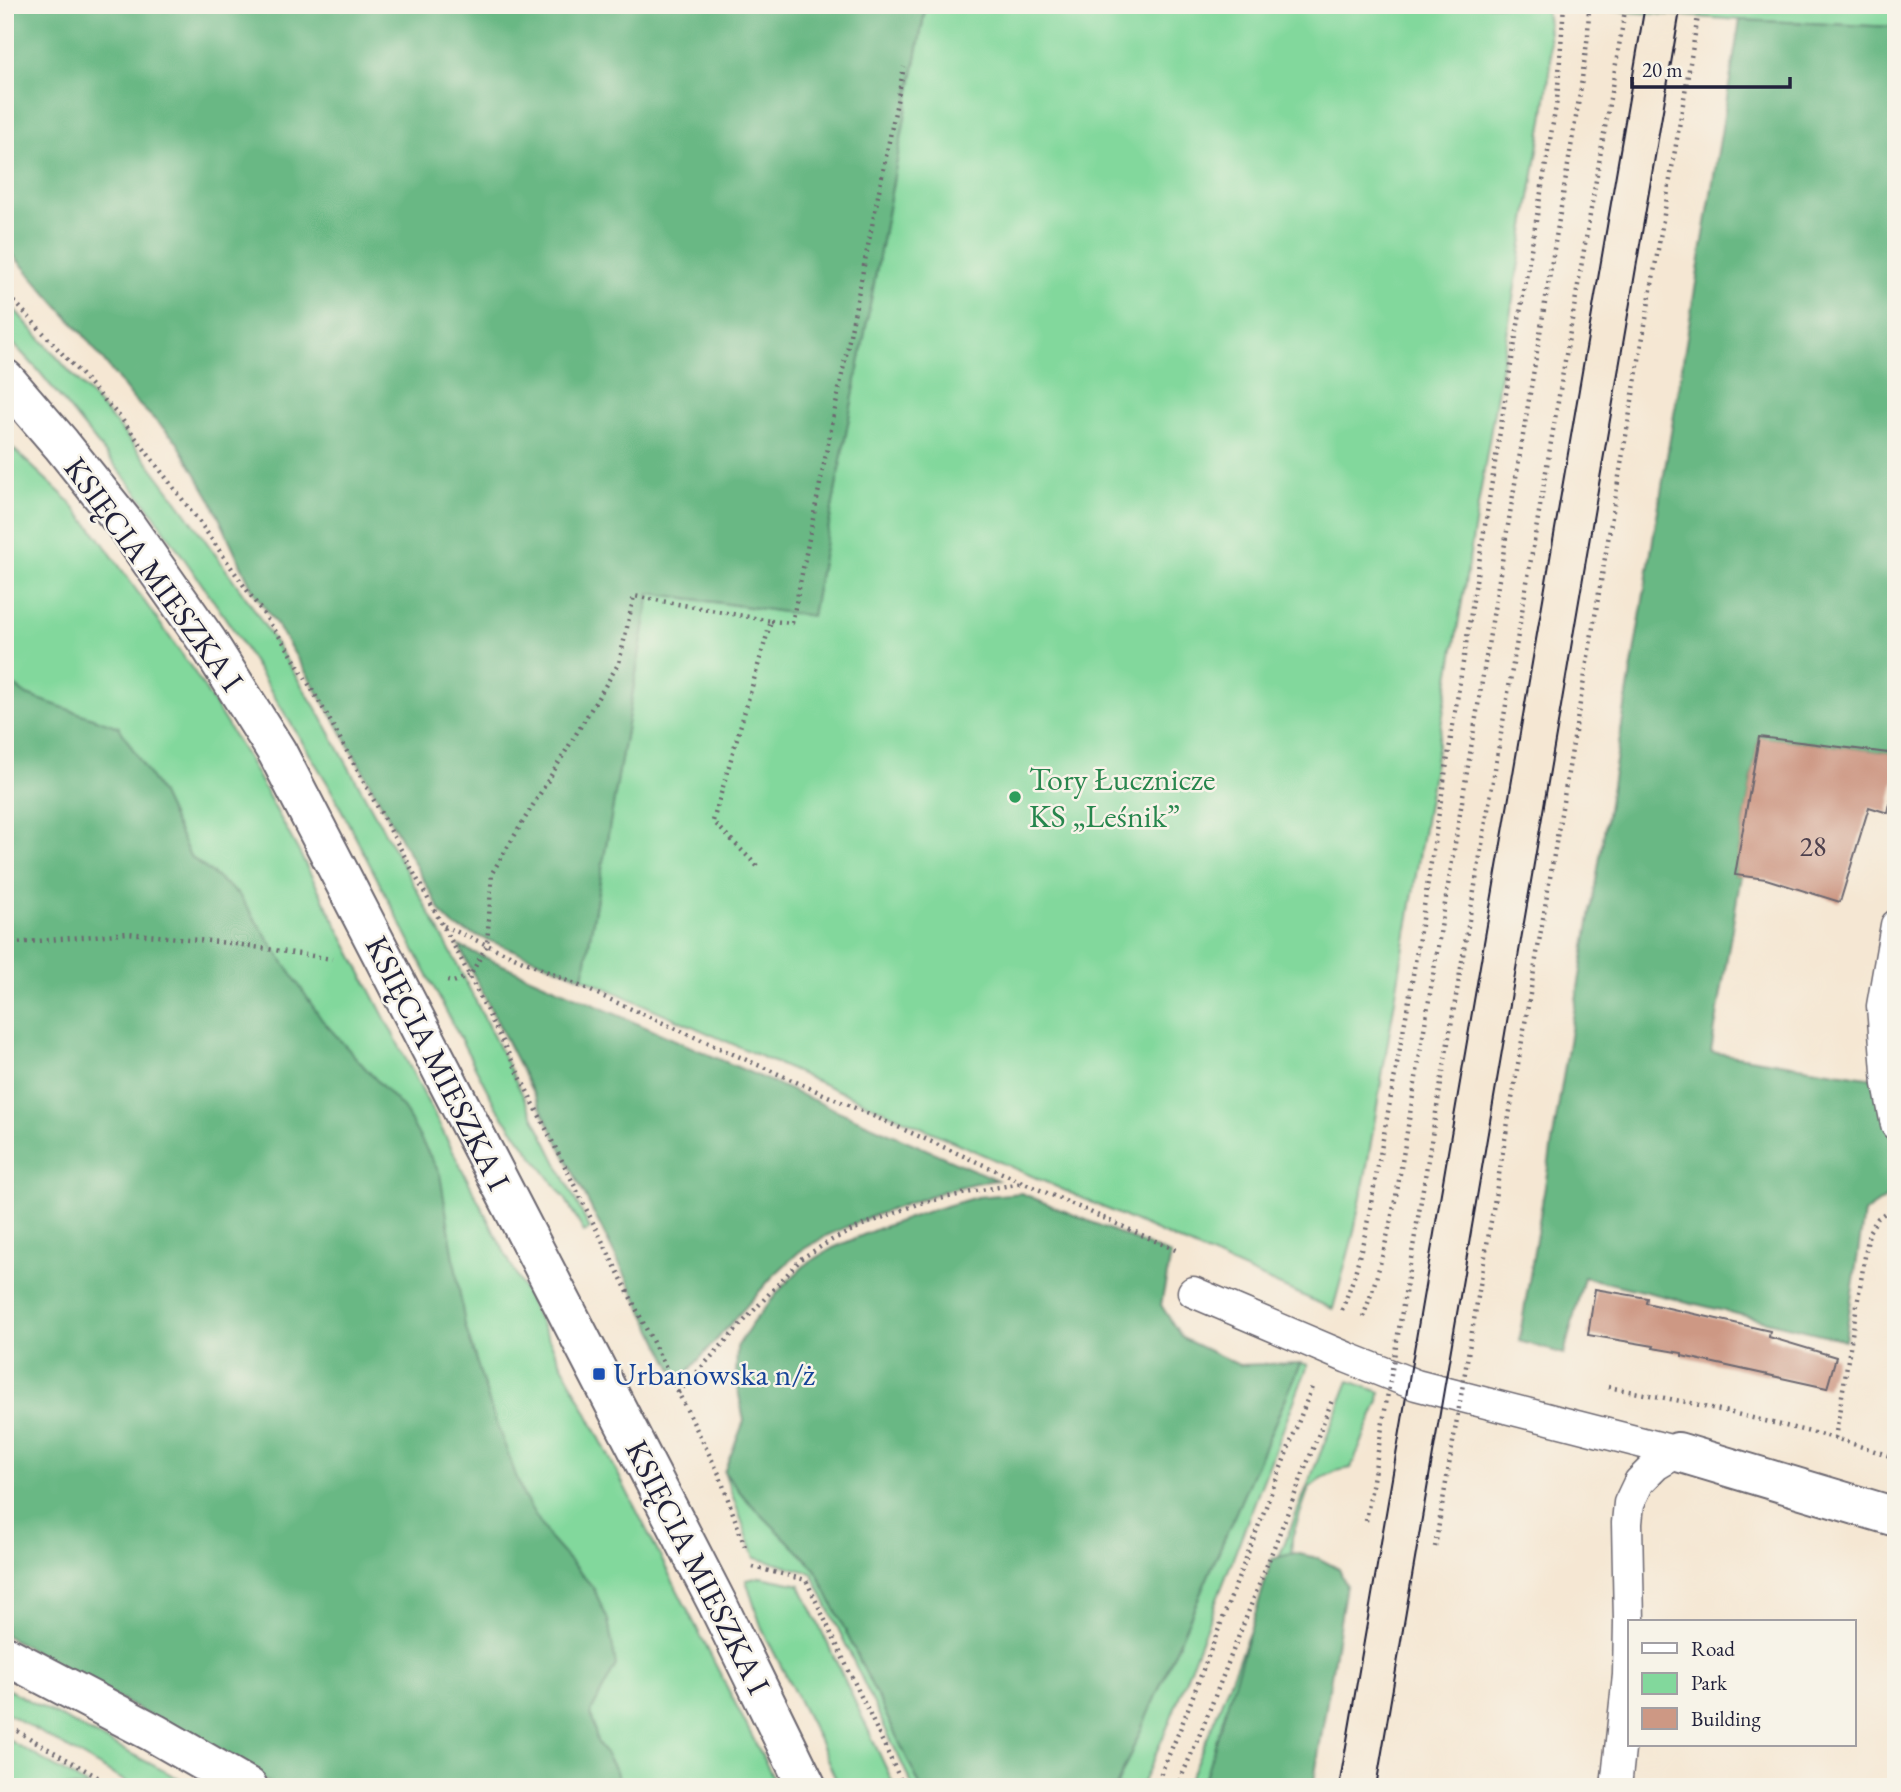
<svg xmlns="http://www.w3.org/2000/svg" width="1901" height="1792" viewBox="0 0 1901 1792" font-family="'EB Garamond',serif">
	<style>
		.green { fill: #82d89c; stroke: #527d6c; stroke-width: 2 }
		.forest { fill: #69b884; stroke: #466d60; stroke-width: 2 }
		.building { fill: #cd9884 }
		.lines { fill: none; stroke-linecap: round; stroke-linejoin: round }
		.service-casing { stroke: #6c6770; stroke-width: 33 }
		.minor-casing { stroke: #6c6770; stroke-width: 42 }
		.tertiary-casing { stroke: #6c6770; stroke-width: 42 }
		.path { stroke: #6c6770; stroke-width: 4.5; stroke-dasharray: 2 5; stroke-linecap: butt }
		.service { stroke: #fff; stroke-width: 30 }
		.minor { stroke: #fff; stroke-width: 38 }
		.tertiary { stroke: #fff; stroke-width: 38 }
		.tram { stroke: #22223b; stroke-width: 2 }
		.path-bridge { stroke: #6c6770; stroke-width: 4.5; stroke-dasharray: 2 5; stroke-linecap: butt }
		.leisure-dot { fill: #2e9e5b; stroke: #f7f3e8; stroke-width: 2.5 }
		.transit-dot { fill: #1a4fb4; stroke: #f7f3e8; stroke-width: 2.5 }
		.labels { text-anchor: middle; stroke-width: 5; stroke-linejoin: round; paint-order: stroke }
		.number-label { font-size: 28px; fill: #4d404d }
		.street-label { font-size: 32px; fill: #22223b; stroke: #f7f3e8 }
		.leisure-label { font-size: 32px; fill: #27864d; stroke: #f7f3e8; text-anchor: start }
		.transit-label { font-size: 32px; fill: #164399; stroke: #f7f3e8; text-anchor: start }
	</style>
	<rect width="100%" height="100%" fill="#f7f3e8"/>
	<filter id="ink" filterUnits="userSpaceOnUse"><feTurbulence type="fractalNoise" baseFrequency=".0143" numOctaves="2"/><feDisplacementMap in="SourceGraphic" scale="14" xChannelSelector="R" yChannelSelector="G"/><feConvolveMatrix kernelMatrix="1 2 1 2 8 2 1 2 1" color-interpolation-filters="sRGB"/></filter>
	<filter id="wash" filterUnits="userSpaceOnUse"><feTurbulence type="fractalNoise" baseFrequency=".00686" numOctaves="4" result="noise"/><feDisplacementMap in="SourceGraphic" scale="28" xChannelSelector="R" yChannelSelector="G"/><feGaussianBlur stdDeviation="1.57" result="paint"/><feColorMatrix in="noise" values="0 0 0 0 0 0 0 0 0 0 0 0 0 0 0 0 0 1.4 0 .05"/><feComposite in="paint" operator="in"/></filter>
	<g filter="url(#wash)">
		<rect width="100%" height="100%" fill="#f5e7d3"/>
		<!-- green -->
		<g class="green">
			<path d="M 926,5 L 1896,5 L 1896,27 L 1740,20 L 1545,6 L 1548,23 L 1551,62 L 1543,120 L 1366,1172 L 1353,1236 L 1333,1309 L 583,978 L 650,593 L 812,616 Z"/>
			<path d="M 5,299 L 119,427 L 150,465 L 186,513 L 254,609 L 281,652 L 320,715 L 452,954 L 590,1229 L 584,1232 L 566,1200 L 496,1107 L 328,784 L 233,629 L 147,505 L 38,370 L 5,335 Z"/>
			<path d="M 5,441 L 68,500 L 98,536 L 195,673 L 247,757 L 299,852 L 392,1032 L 778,1787 L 277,1787 L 5,1635 Z"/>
			<path d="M 1301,1363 L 1308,1365 L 1167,1728 L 1141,1787 L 1116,1787 Z"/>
			<path d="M 1349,1381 L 1380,1392 L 1379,1401 L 1351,1468 L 1336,1471 L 1322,1478 L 1309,1488 L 1292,1537 L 1290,1578 L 1200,1787 L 1186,1787 L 1208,1736 Z"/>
			<path d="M 724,1472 L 745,1498 L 815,1568 L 921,1787 L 913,1787 L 812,1573 L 755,1558 Z"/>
			<path d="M 761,1577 L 800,1585 L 895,1787 L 839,1787 L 819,1740 L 762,1629 L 746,1580 Z"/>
			<path d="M 5,1688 L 174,1776 L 191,1787 L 135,1787 L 5,1712 Z"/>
			<path d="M 5,1738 L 90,1787 L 5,1787 Z"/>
		</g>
		<!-- forest -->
		<g class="forest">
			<path d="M 5,5 L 926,5 L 812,616 L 650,593 L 583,978 L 455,927 L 443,915 L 334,719 L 277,625 L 253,591 L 211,500 L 176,440 L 134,400 L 82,333 L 5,246 Z"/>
			<path d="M 1740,20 L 1896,27 L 1896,754 L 1759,737 L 1735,875 L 1741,875 L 1711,1052 L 1873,1078 L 1896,1113 L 1896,1191 L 1864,1213 L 1845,1340 L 1584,1277 L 1564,1354 L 1519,1341 Z"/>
			<path d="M 5,679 L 27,695 L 119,727 L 160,792 L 190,856 L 239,895 L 322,1020 L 368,1071 L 404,1109 L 440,1174 L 465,1325 L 491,1408 L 524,1497 L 551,1540 L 593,1587 L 608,1620 L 616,1665 L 591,1712 L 597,1741 L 616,1771 L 620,1787 L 277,1787 L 5,1635 Z"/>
			<path d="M 459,946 L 997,1180 L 975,1183 L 944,1191 L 867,1218 L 828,1235 L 799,1252 L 773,1276 L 679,1382 Z"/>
			<path d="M 1021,1193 L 1171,1255 L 1161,1305 L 1182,1338 L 1239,1365 L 1301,1363 L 1116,1787 L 921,1787 L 815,1568 L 745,1498 L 724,1472 L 744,1421 L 736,1379 L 737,1347 L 753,1322 L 784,1285 L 805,1265 L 833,1248 L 877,1229 L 929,1211 L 977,1197 Z"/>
			<path d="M 1294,1553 L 1318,1558 L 1339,1569 L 1346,1585 L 1313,1787 L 1202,1787 L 1272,1559 Z"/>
		</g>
		<g id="blocks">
			<!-- building -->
			<g class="building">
				<path d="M 1759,737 L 1896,754 L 1896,774 L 1888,813 L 1869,807 L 1840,902 L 1766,879 L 1735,875 Z"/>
				<path d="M 1595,1289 L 1647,1298 L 1646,1303 L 1770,1331 L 1769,1337 L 1836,1357 L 1827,1388 L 1682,1356 L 1682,1353 L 1653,1348 L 1654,1346 L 1588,1335 Z"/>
			</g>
		</g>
	</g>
	<g filter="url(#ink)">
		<use href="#blocks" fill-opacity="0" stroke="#6c6770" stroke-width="2"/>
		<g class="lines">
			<defs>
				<g id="service">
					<path d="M 1896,925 L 1882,1006 L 1888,1084 L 1896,1125"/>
					<path d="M 1193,1292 L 1348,1358 L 1416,1385 L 1678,1452"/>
					<path d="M 1616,1787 L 1628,1675 L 1629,1622 L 1627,1523 L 1629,1503 L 1639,1482 L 1656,1465 L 1678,1452"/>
				</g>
				<path id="minor" d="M 1678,1452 L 1896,1517"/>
				<g id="tertiary">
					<path d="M 5,379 L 61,444 L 124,523 L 207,641 L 277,752 L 584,1345 L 717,1603 L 807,1787"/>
					<path d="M 5,1655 L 154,1733 L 248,1787"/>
				</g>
			</defs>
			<!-- service casing -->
			<use href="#service" class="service-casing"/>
			<!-- minor casing -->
			<use href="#minor" class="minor-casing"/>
			<!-- tertiary casing -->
			<use href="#tertiary" class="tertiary-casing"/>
			<!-- path -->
			<g class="path">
				<path d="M 5,291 L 120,417 L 201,524 L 288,649 L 327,715 L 460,957 L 719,1474 L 745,1547"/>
				<path d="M 771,621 L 792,623 L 904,67"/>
				<path d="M 444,926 L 1178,1251"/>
				<path d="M 5,944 L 127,933 L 229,943 L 332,959"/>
				<path d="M 447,981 L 453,982 L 470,976 L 487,945 L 492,873 L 619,663 L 634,596 L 771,621 L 713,821 L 760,869"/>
				<path d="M 1342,1310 L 1354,1277 L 1366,1230 L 1409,1000 L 1506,394 L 1557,100 L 1564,5"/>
				<path d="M 1363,1317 C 1379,1275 1389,1231 1398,1186 L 1580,93 L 1588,35 L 1589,5"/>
				<path d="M 1608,1387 L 1691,1403 L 1835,1438 L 1896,1458"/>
				<path d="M 678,1393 L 802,1258 L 832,1240 L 863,1225 L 921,1203 L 981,1190 L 1023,1183"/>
				<path d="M 1835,1438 L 1869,1232 L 1878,1218 L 1896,1205"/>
				<path d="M 753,1567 L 806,1580 L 904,1787"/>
				<path d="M 5,1724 L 115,1787"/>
				<path d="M 1155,1787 L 1181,1727 L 1312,1387"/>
				<path d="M 1177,1787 L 1200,1734 L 1333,1398"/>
			</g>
			<!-- service -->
			<use href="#service" class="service"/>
			<!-- minor -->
			<use href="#minor" class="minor"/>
			<!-- tertiary -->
			<use href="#tertiary" class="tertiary"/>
			<!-- tram -->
			<g class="tram">
				<path d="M 1339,1787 L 1645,5"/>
				<path d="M 1376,1787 L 1681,5"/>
			</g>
			<!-- path-bridge -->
			<g class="path-bridge">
				<path d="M 1366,1521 L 1626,5"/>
				<path d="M 1435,1547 L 1700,5"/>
			</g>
		</g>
	</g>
	<!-- markers -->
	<circle class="leisure-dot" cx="1015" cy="797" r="7"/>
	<rect class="transit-dot" x="592" y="1367" width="14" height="14" rx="3.5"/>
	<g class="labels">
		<!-- number labels -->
		<g class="number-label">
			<text x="1813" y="856">28</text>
		</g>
		<!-- street labels -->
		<g class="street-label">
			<text transform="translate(154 574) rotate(54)" y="11">KSIĘCIA MIESZKA I</text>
			<text transform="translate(438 1063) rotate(63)" y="11">KSIĘCIA MIESZKA I</text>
			<text transform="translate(698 1567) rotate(63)" y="11">KSIĘCIA MIESZKA I</text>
		</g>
		<!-- leisure labels -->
		<g class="leisure-label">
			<text x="1029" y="790">Tory Łucznicze<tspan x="1029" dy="37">KS „Leśnik”</tspan></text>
		</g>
		<!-- transit labels -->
		<g class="transit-label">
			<text x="613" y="1385">Urbanowska n/ż</text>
		</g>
	</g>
	<!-- margin -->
	<rect width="1901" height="1792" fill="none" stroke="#f7f3e8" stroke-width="28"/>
	<!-- legend -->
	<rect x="1628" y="1620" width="228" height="126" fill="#f7f3e8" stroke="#a29fa3" stroke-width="2"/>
	<rect x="1642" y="1643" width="35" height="10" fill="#ffffff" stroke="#a29fa3" stroke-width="2"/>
	<text x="1691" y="1656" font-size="21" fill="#22223b">Road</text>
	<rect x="1642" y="1673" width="35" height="21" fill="#82d89c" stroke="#a29fa3" stroke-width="2"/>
	<text x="1691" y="1690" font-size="21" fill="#22223b">Park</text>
	<rect x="1642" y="1708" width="35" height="21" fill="#cd9884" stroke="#a29fa3" stroke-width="2"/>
	<text x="1691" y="1726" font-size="21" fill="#22223b">Building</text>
	<!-- scale -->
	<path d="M1632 77v10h158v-10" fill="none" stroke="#22223b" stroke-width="3.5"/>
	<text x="1642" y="77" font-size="21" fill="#22223b" stroke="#f7f3e8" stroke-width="5" paint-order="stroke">20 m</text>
</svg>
